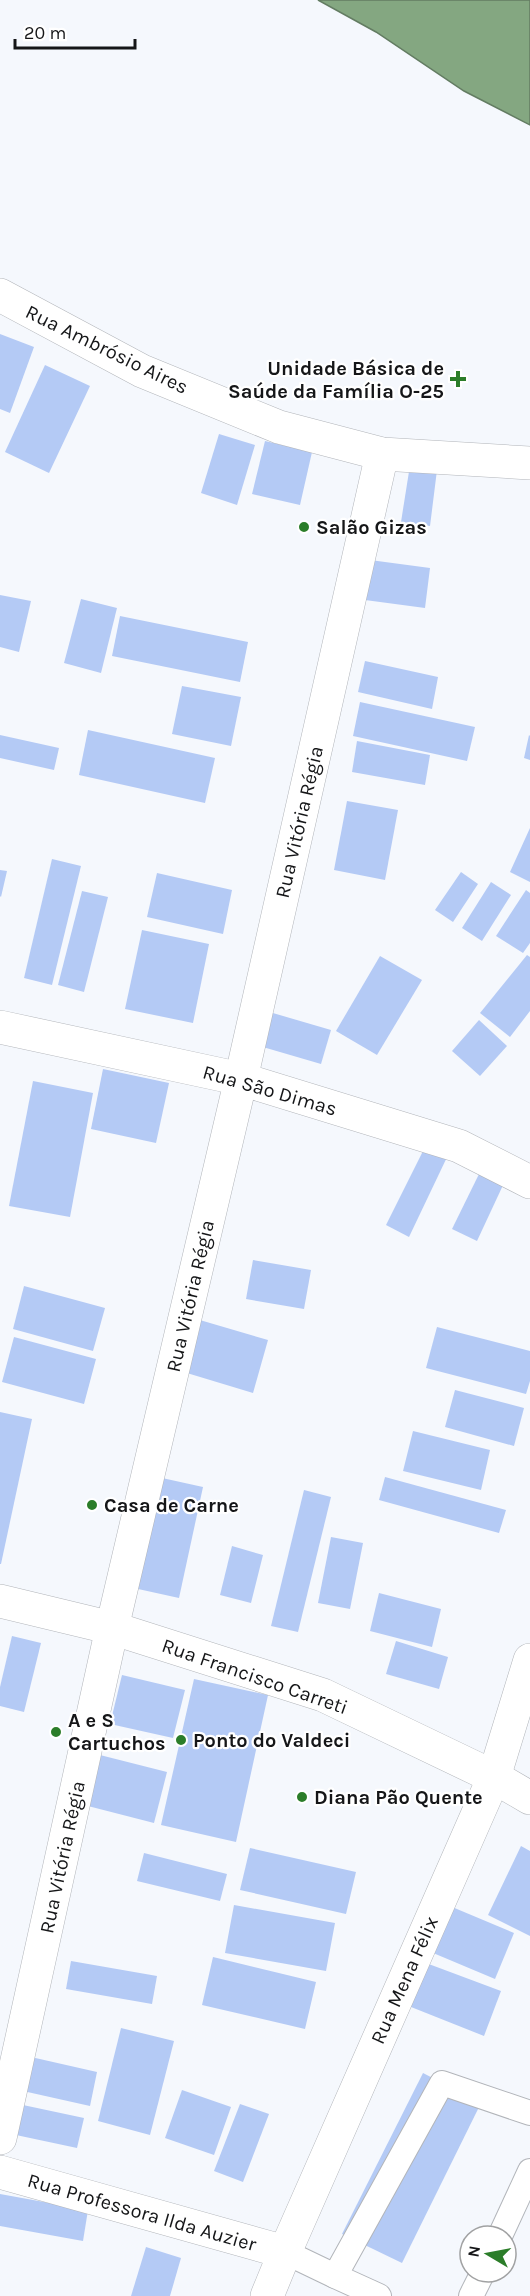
<svg xmlns="http://www.w3.org/2000/svg" width="530" height="2296" viewBox="0 0 530 2296" font-family="Karla,sans-serif">
	<style>
		.water { fill: #84a781; stroke: #637c62; stroke-width: 1.5 }
		.building { fill: #b4caf5 }
		.lines { fill: none; stroke-linecap: round; stroke-linejoin: round }
		.lane-casing { stroke: #b2b5ba; stroke-width: 26 }
		.street-casing { stroke: #b2b5ba; stroke-width: 34 }
		.lane { stroke: #fff; stroke-width: 24 }
		.street { stroke: #fff; stroke-width: 33 }
		.poi-dot { fill: #2b7d29; stroke: #fff; stroke-width: 2 }
		.labels { text-anchor: middle; stroke-width: 4.5; stroke-linejoin: round; paint-order: stroke }
		.street-label { font-size: 20px; fill: #151618; stroke: #fff }
		.poi-label { font-size: 20px; font-weight: bold; fill: #151618; stroke: #fff; text-anchor: start }
	</style>
	<rect width="100%" height="100%" fill="#f5f8fd"/>
	<!-- water -->
	<path class="water" d="M 318,0 L 530,0 L 530,125 L 464,91 L 376,32 Z"/>
	<!-- building -->
	<g class="building">
		<path d="M 0,334 L 34,347 L 10,413 L 0,409 Z"/>
		<path d="M 45,365 L 90,386 L 49,473 L 5,452 Z"/>
		<path d="M 219,434 L 255,445 L 237,505 L 201,493 Z"/>
		<path d="M 265,441 L 312,452 L 300,505 L 252,494 Z"/>
		<path d="M 411,459 L 438,462 L 430,526 L 401,522 Z"/>
		<path d="M 370,560 L 430,568 L 425,608 L 365,600 Z"/>
		<path d="M 0,595 L 31,601 L 19,652 L 0,647 Z"/>
		<path d="M 81,599 L 117,608 L 101,673 L 64,663 Z"/>
		<path d="M 120,616 L 248,642 L 240,682 L 112,656 Z"/>
		<path d="M 365,661 L 438,677 L 432,709 L 358,692 Z"/>
		<path d="M 182,686 L 241,697 L 231,746 L 172,734 Z"/>
		<path d="M 360,702 L 475,727 L 467,761 L 353,736 Z"/>
		<path d="M 88,730 L 215,758 L 205,803 L 79,775 Z"/>
		<path d="M 0,735 L 59,748 L 54,770 L 0,758 Z"/>
		<path d="M 529,735 L 530,736 L 530,760 L 524,758 Z"/>
		<path d="M 357,741 L 430,755 L 425,785 L 352,772 Z"/>
		<path d="M 347,801 L 398,810 L 385,880 L 334,870 Z"/>
		<path d="M 530,828 L 530,882 L 510,872 Z"/>
		<path d="M 52,859 L 81,866 L 52,985 L 24,978 Z"/>
		<path d="M 0,870 L 7,871 L 1,897 L 0,896 Z"/>
		<path d="M 461,872 L 478,884 L 453,922 L 435,910 Z"/>
		<path d="M 157,873 L 232,890 L 223,934 L 147,917 Z"/>
		<path d="M 491,882 L 511,895 L 482,941 L 462,928 Z"/>
		<path d="M 526,890 L 530,893 L 530,943 L 523,953 L 496,936 Z"/>
		<path d="M 82,891 L 108,897 L 84,992 L 58,985 Z"/>
		<path d="M 142,930 L 209,944 L 193,1023 L 125,1009 Z"/>
		<path d="M 527,955 L 530,957 L 530,1011 L 510,1037 L 480,1013 Z"/>
		<path d="M 380,956 L 422,980 L 377,1055 L 336,1031 Z"/>
		<path d="M 266,1011 L 331,1030 L 321,1064 L 256,1045 Z"/>
		<path d="M 479,1020 L 507,1046 L 480,1076 L 452,1051 Z"/>
		<path d="M 103,1069 L 169,1083 L 156,1143 L 91,1129 Z"/>
		<path d="M 33,1081 L 93,1093 L 70,1217 L 9,1206 Z"/>
		<path d="M 427,1143 L 449,1153 L 409,1237 L 386,1225 Z"/>
		<path d="M 480,1172 L 504,1183 L 477,1241 L 452,1229 Z"/>
		<path d="M 253,1260 L 311,1270 L 304,1309 L 246,1299 Z"/>
		<path d="M 24,1286 L 105,1308 L 93,1351 L 13,1329 Z"/>
		<path d="M 193,1318 L 268,1340 L 253,1393 L 177,1370 Z"/>
		<path d="M 437,1327 L 530,1351 L 530,1381 L 526,1394 L 426,1368 Z"/>
		<path d="M 14,1337 L 96,1359 L 84,1404 L 2,1382 Z"/>
		<path d="M 455,1390 L 524,1408 L 514,1446 L 445,1427 Z"/>
		<path d="M 0,1412 L 32,1419 L 1,1564 L 0,1564 Z"/>
		<path d="M 413,1431 L 490,1450 L 481,1490 L 403,1471 Z"/>
		<path d="M 153,1476 L 203,1487 L 179,1598 L 129,1587 Z"/>
		<path d="M 385,1477 L 506,1510 L 499,1533 L 379,1500 Z"/>
		<path d="M 304,1490 L 331,1497 L 298,1632 L 271,1626 Z"/>
		<path d="M 331,1537 L 363,1543 L 350,1609 L 318,1603 Z"/>
		<path d="M 232,1546 L 263,1555 L 251,1603 L 220,1595 Z"/>
		<path d="M 379,1593 L 441,1609 L 432,1647 L 370,1631 Z"/>
		<path d="M 12,1636 L 41,1643 L 24,1712 L 0,1706 L 0,1687 Z"/>
		<path d="M 396,1641 L 448,1657 L 439,1689 L 386,1674 Z"/>
		<path d="M 122,1675 L 185,1690 L 173,1738 L 110,1724 Z"/>
		<path d="M 194,1679 L 268,1695 L 236,1842 L 161,1825 Z"/>
		<path d="M 96,1754 L 167,1772 L 154,1823 L 84,1805 Z"/>
		<path d="M 521,1846 L 530,1851 L 530,1936 L 488,1915 Z"/>
		<path d="M 250,1848 L 356,1872 L 346,1914 L 240,1890 Z"/>
		<path d="M 144,1853 L 227,1874 L 220,1901 L 137,1881 Z"/>
		<path d="M 445,1904 L 514,1933 L 495,1979 L 426,1950 Z"/>
		<path d="M 234,1905 L 335,1923 L 326,1971 L 225,1953 Z"/>
		<path d="M 213,1957 L 316,1982 L 305,2029 L 202,2005 Z"/>
		<path d="M 418,1960 L 501,1991 L 484,2036 L 401,2003 Z"/>
		<path d="M 71,1961 L 157,1976 L 152,2004 L 66,1989 Z"/>
		<path d="M 121,2028 L 174,2041 L 150,2135 L 98,2121 Z"/>
		<path d="M 31,2057 L 97,2072 L 90,2106 L 23,2091 Z"/>
		<path d="M 423,2073 L 481,2103 L 402,2263 L 342,2234 Z"/>
		<path d="M 182,2090 L 231,2107 L 214,2155 L 165,2138 Z"/>
		<path d="M 240,2104 L 269,2114 L 243,2182 L 214,2171 Z"/>
		<path d="M 23,2105 L 84,2118 L 77,2148 L 16,2135 Z"/>
		<path d="M 0,2194 L 88,2210 L 83,2241 L 0,2226 Z"/>
		<path d="M 146,2247 L 181,2258 L 170,2296 L 131,2296 Z"/>
	</g>
	<g class="lines">
		<defs>
			<g id="lane">
				<path d="M 500,2236 L 530,2171"/>
				<path d="M 285,2252 L 335,2276"/>
				<path d="M 379,2296 L 335,2276 L 442,2083 L 530,2113"/>
				<path d="M 471,2296 L 483,2272"/>
			</g>
			<g id="street">
				<path d="M 0,295 L 142,371 L 279,427 L 382,454 L 530,463"/>
				<path d="M 0,1027 L 241,1079 L 459,1146 L 530,1182"/>
				<path d="M 0,1601 L 112,1628 L 323,1695 L 494,1777 L 530,1798"/>
				<path d="M 0,2138 L 112,1628 L 241,1079 L 382,454"/>
				<path d="M 0,2172 L 285,2252"/>
				<path d="M 267,2296 L 285,2252 L 494,1777 L 530,1660"/>
			</g>
		</defs>
		<!-- lane casing -->
		<use href="#lane" class="lane-casing"/>
		<!-- street casing -->
		<use href="#street" class="street-casing"/>
		<!-- lane -->
		<use href="#lane" class="lane"/>
		<!-- street -->
		<use href="#street" class="street"/>
	</g>
	<!-- markers -->
	<g class="poi-dot">
		<path d="M455 370h6v6h6v6h-6v6h-6v-6h-6v-6h6z"/>
		<circle cx="304" cy="527" r="6"/>
		<circle cx="92" cy="1505" r="6"/>
		<circle cx="56" cy="1732" r="6"/>
		<circle cx="181" cy="1740" r="6"/>
		<circle cx="302" cy="1797" r="6"/>
	</g>
	<g class="labels">
		<!-- street labels -->
		<g class="street-label">
			<text transform="translate(107 349) rotate(26)" y="7">Rua Ambrósio Aires</text>
			<text transform="translate(299 822) rotate(-77)" y="7">Rua Vitória Régia</text>
			<text transform="translate(270 1090) rotate(16)" y="7">Rua São Dimas</text>
			<text transform="translate(190 1296) rotate(-77)" y="7">Rua Vitória Régia</text>
			<text transform="translate(255 1676) rotate(19)" y="7">Rua Francisco Carreti</text>
			<text transform="translate(62 1857) rotate(-78)" y="7">Rua Vitória Régia</text>
			<text transform="translate(404 1980) rotate(-66)" y="7">Rua Mena Félix</text>
			<text transform="translate(142 2212) rotate(16)" y="7">Rua Professora Ilda Auzier</text>
		</g>
		<!-- poi labels -->
		<g class="poi-label">
			<text x="444" y="375" text-anchor="end">Unidade Básica de<tspan x="444" dy="23">Saúde da Família O-25</tspan></text>
			<text x="316" y="534">Salão Gizas</text>
			<text x="104" y="1512">Casa de Carne</text>
			<text x="68" y="1727">A e S<tspan x="68" dy="23">Cartuchos</tspan></text>
			<text x="193" y="1747">Ponto do Valdeci</text>
			<text x="314" y="1804">Diana Pão Quente</text>
		</g>
	</g>
	<!-- north arrow -->
	<g transform="translate(488 2254) rotate(280)"><circle r="28" fill="#ffffff" stroke="#a1a2a3" stroke-width="1.5"/>
	<path d="M0-4.5L10 22L0 15L-10 22Z" fill="#2b7d29"/>
	<text y="-9" font-size="16" font-weight="bold" text-anchor="middle" fill="#151618">N</text>
	</g>
	<!-- scale -->
	<path d="M15 39v9h120v-9" fill="none" stroke="#151618" stroke-width="3"/>
	<text x="24" y="39" font-size="18" fill="#151618" stroke="#ffffff" stroke-width="4.5" paint-order="stroke">20 m</text>
</svg>
